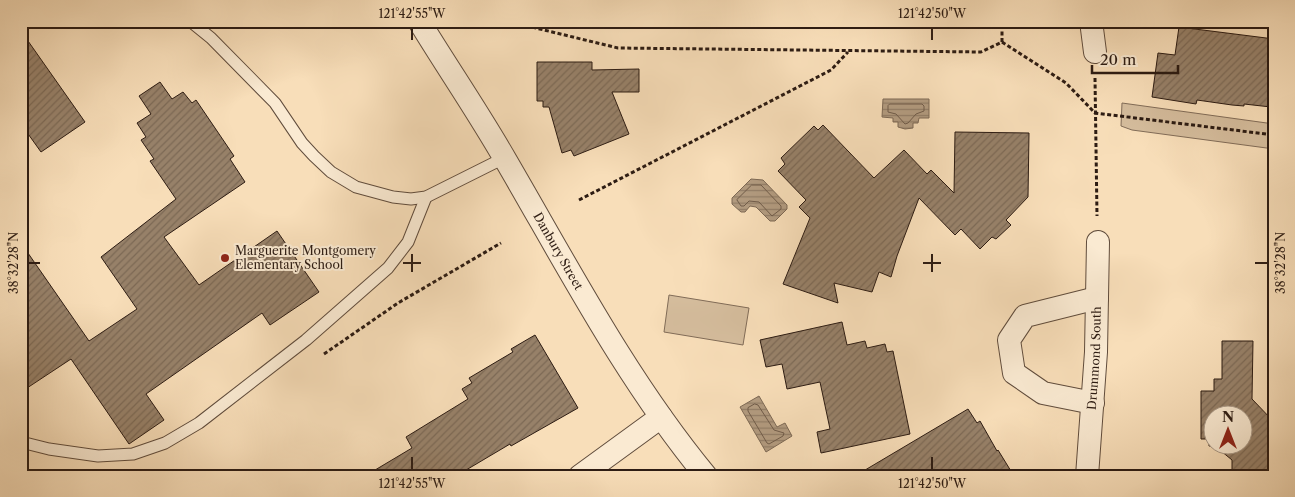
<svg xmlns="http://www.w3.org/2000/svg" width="1295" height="497" viewBox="0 0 1295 497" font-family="'Libre Caslon Text',serif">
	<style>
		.park { fill: #d5bd9d; stroke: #816c58 }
		.water { fill: url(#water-rules); stroke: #7d6955 }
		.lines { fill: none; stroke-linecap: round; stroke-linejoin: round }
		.shore { stroke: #705c4a; stroke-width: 1 }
		.building { fill: url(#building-hatch); stroke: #2d1c13; fill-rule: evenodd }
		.lane-casing { stroke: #604c3c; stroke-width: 13 }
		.street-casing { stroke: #604c3c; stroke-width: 24 }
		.path { stroke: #2d1c13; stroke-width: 3; stroke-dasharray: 4 2.5; stroke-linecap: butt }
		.lane { stroke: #faead2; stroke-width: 11 }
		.street { stroke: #faead2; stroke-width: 22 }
		.ticks { fill: none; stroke: #2d1c13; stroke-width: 2 }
		.poi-dot { fill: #8f2418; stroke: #faead2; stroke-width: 2 }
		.labels { text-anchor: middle; stroke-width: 4; stroke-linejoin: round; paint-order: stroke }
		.poi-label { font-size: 12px; fill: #2d1c13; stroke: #faead2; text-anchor: start }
		.street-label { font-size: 12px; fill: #2d1c13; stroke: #faead2 }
		.neatline { fill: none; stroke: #2d1c13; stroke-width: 2 }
		.ticks-label { font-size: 12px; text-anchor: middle; fill: #2d1c13 }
	</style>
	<defs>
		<pattern id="water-rules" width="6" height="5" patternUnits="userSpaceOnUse" patternTransform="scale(1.25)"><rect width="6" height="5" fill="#b39c81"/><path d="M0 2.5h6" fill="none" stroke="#927e68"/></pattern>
		<pattern id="building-hatch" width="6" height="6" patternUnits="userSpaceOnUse" patternTransform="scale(1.25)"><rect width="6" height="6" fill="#978169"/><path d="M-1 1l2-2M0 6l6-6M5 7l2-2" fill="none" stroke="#7c6955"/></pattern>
	</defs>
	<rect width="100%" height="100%" fill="#f8deb9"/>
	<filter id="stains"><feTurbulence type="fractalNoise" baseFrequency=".004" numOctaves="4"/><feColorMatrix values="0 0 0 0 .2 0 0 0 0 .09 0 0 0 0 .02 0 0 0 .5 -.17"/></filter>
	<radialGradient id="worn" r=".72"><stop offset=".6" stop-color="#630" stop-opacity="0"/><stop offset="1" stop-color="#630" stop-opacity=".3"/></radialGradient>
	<!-- park -->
	<g class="park">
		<path d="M 1122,103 L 1274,124 L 1274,149 L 1132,130 L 1121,126 Z"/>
		<path d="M 669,295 L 749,308 L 743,345 L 664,332 Z"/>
	</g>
	<!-- water -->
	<g class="water">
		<path d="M 883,99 L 929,99 L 929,118 L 919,118 L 918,123 L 913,123 L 913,128 L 905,129 L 898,127 L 898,122 L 893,122 L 893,118 L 882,117 Z"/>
		<path d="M 751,179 L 763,180 L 787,205 L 787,209 L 775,221 L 770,221 L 756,207 L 750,206 L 745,212 L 741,212 L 732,204 L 732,198 Z"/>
		<path d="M 759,396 L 777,427 L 785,423 L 792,436 L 766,452 L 740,407 Z"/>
	</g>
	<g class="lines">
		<!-- shore -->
		<g class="shore">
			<path d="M 890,104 L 922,104 L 924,106 L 924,111 L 916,114 L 908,123 L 905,124 L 896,114 L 888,112 L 888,106 Z"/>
			<path d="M 752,185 L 761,185 L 781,206 L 781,209 L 772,216 L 759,202 L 749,201 L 744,206 L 741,206 L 737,200 Z"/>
			<path d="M 755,404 L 758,405 L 774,430 L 784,433 L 783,436 L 769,444 L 767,443 L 748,411 L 748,408 Z"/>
		</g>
	</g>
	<!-- building -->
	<g class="building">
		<path d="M 1179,27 L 1274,39 L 1274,83 L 1271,107 L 1244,104 L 1244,106 L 1232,105 L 1197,100 L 1196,104 L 1152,97 L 1158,53 L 1175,55 Z"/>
		<path d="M 21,31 L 85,122 L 41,152 L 21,124 Z"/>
		<path d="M 537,62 L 592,62 L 592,70 L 639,69 L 639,92 L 612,92 L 629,134 L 574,156 L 571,150 L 562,153 L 549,107 L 543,107 L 543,101 L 537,101 Z"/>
		<path d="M 160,82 L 172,99 L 183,92 L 192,103 L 196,100 L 234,156 L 230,159 L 245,182 L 164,237 L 199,285 L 277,231 L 319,292 L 270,325 L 262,313 L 146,394 L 164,420 L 129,444 L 71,359 L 21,392 L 21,243 L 89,341 L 137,309 L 101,257 L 176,199 L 150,161 L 154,159 L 141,140 L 146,137 L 137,123 L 151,114 L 139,96 Z"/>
		<path d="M 823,125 L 874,178 L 904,150 L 927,174 L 931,170 L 954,193 L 955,132 L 1029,133 L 1028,197 L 1006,220 L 1011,225 L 996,239 L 992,237 L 980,249 L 961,229 L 955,235 L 919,198 L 897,256 L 891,277 L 879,272 L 872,292 L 834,283 L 838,303 L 783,284 L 810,218 L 799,207 L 806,200 L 778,171 L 785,164 L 781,158 L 814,126 L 818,130 Z"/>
		<path d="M 842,322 L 847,345 L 865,341 L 867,348 L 885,344 L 887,352 L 893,351 L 910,434 L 821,453 L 817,432 L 830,429 L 820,382 L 787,389 L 782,364 L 766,367 L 760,340 Z"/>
		<path d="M 535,335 L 578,408 L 511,446 L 510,444 L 456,476 L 365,476 L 412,448 L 406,437 L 468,399 L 462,389 L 472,383 L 469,378 L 513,352 L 511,349 Z"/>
		<path d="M 1222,341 L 1253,341 L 1252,399 L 1274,422 L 1274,476 L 1232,476 L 1232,460 L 1215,446 L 1209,446 L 1209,439 L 1201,439 L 1201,391 L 1214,391 L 1214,379 L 1222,379 ZM 1212,414 L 1242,414 L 1242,444 L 1212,444 Z"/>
		<path d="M 968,409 L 977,423 L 980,421 L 997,451 L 998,450 L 1014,476 L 855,476 Z"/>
	</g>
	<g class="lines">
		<defs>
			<g id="lane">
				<path d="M 190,21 L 211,38 L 275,103 L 302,143 L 314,156 L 331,172 L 356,187 L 393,197 L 411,199 L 426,197 L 504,158"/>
				<path d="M 21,442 L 49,449 L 98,456 L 133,454 L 165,443 L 199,423 L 306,340 L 388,268 L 408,242 L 426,197"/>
			</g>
			<g id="street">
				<path id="s1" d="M 419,21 C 447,67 478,112 505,159 C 568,267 626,379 706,476"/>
				<path d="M 1091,21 L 1095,52"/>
				<path d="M 1093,403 L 1043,393 L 1014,373 L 1009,340 L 1025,316 L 1097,298"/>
				<path d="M 580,476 L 661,417"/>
				<path id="s2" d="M 1087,476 L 1096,352 L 1098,242"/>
			</g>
		</defs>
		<!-- lane casing -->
		<use href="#lane" class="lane-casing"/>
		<!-- street casing -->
		<use href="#street" class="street-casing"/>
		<!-- path -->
		<g class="path">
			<path d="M 507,21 L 618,48 L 981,52 L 1002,42"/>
			<path d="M 1002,42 L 1066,83 L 1095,113 L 1274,135"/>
			<path d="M 1002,42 L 1002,21"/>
			<path d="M 1095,78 L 1097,216"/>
			<path d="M 579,200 L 831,70 L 848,52"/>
			<path d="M 324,354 L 398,303 L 501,243"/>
		</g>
		<!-- lane -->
		<use href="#lane" class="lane"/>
		<!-- street -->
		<use href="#street" class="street"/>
	</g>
	<!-- ticks -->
	<path class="ticks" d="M 412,28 L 412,40M 932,28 L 932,40M 412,254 L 412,272M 932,254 L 932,272M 28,263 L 40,263M 403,263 L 421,263M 923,263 L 941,263M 1255,263 L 1268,263M 412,457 L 412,470M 932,457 L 932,470"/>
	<!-- markers -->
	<circle class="poi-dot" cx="225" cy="258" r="5"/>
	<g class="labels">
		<!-- poi labels -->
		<g class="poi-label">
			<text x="235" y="255">Marguerite Montgomery<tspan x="235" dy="14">Elementary School</tspan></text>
		</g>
		<!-- street labels -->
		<g class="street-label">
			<text dy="4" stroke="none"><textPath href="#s1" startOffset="269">Danbury Street</textPath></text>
			<text dy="4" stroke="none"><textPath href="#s2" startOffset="118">Drummond South</textPath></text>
		</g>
	</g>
	<!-- margin -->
	<rect width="1295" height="497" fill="none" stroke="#f8deb9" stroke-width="55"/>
	<!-- north arrow -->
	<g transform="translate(1228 430)"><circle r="24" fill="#faead2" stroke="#a89886"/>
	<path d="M0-4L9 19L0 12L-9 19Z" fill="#8f2418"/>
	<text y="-8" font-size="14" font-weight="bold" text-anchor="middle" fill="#2d1c13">N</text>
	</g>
	<!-- scale -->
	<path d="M1092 65v8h86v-8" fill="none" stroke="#2d1c13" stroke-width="2.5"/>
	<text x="1100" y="65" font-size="15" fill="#2d1c13" stroke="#faead2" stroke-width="4" paint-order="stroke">20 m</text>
	<rect x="28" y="28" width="1240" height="442" class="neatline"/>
	<g class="ticks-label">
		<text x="412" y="18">121°42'55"W</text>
		<text x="932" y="18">121°42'50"W</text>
		<text transform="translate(14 263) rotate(-90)" y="4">38°32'28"N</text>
		<text transform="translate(1281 263) rotate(-90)" y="4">38°32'28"N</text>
		<text x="412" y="488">121°42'55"W</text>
		<text x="932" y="488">121°42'50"W</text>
	</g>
	<rect width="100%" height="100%" filter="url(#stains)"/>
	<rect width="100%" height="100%" fill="url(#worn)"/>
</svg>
